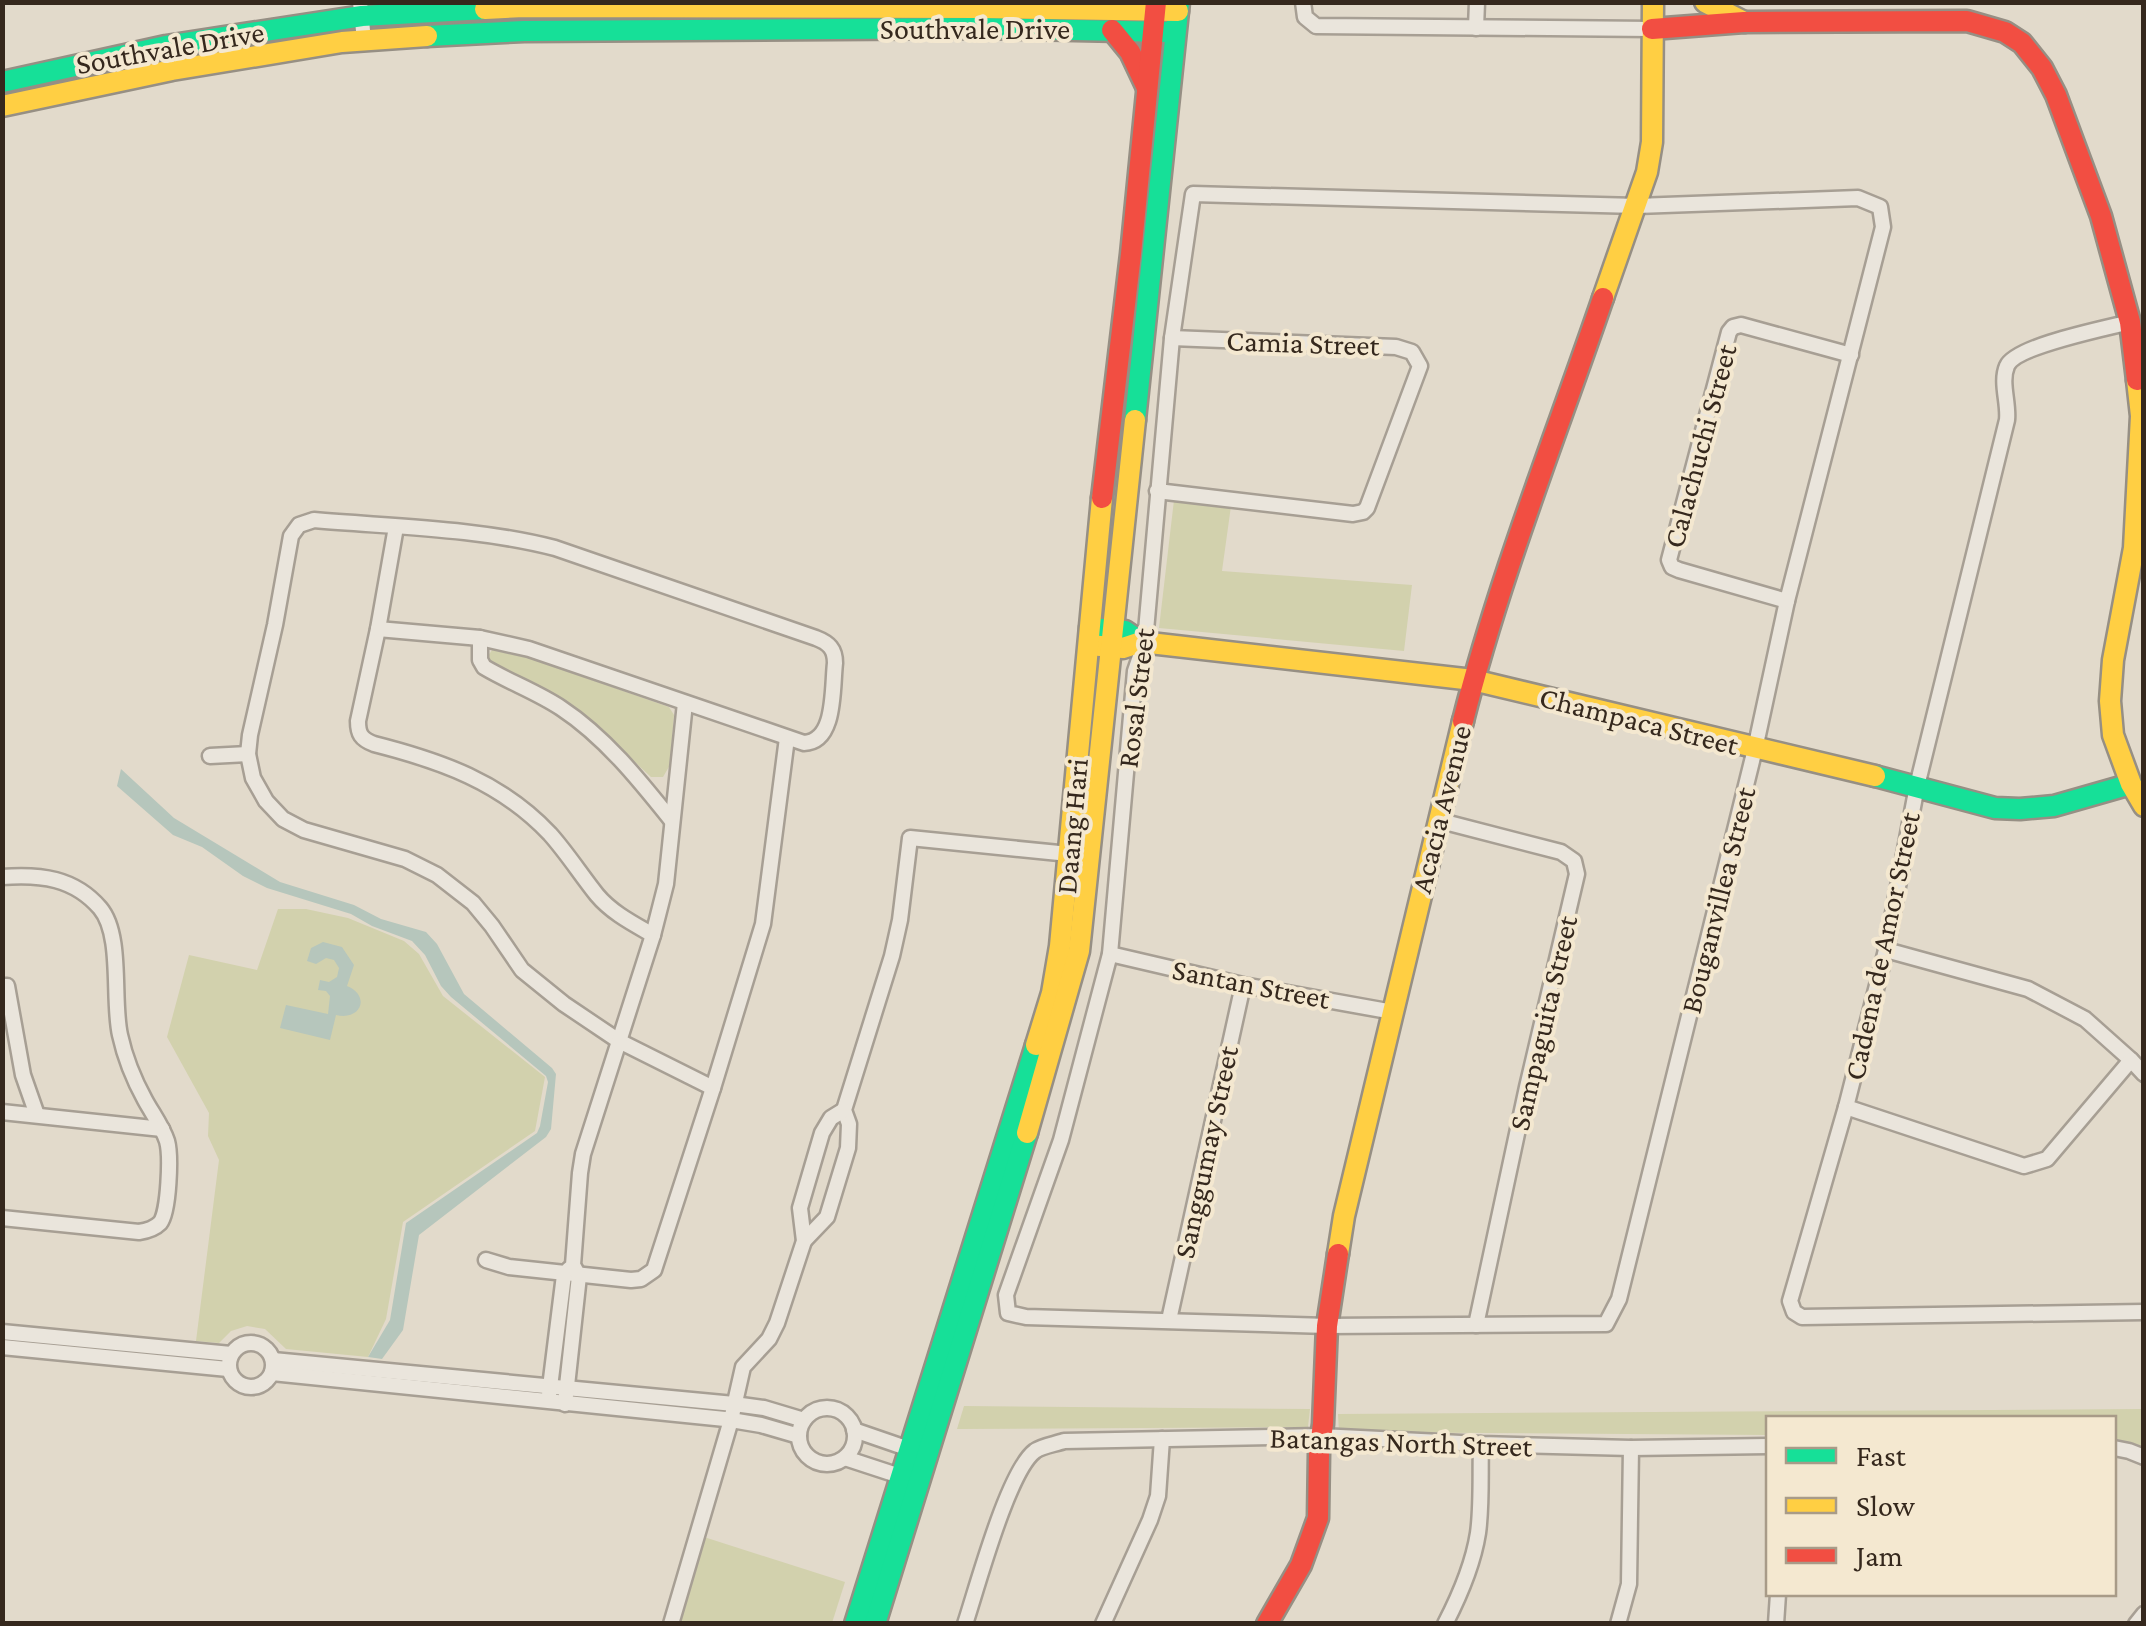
<svg xmlns="http://www.w3.org/2000/svg" width="2146" height="1626" viewBox="0 0 2146 1626" font-family="'Crimson Pro',serif">
	<style>
		.green { fill: #d2d1ad }
		.water { fill: #b6c6bc }
		.lines { fill: none; stroke-linecap: round; stroke-linejoin: round }
		.street-casing { stroke: #a79f94; stroke-width: 19 }
		.fast-casing { stroke: #968f84; stroke-width: 25 }
		.slow-casing { stroke: #968f84; stroke-width: 25 }
		.jam-casing { stroke: #968f84; stroke-width: 25 }
		.street { stroke: #eae5dc; stroke-width: 14 }
		.fast { stroke: #16e098; stroke-width: 20 }
		.slow { stroke: #ffcf43; stroke-width: 20 }
		.jam { stroke: #f24e42; stroke-width: 20 }
		.labels { text-anchor: middle; stroke-width: 8; stroke-linejoin: round; paint-order: stroke }
		.street-label { font-size: 30px; fill: #35281d; stroke: #f4e8d0 }
	</style>
	<rect width="100%" height="100%" fill="#e2dacb"/>
	<!-- green -->
	<g class="green">
		<path d="M 1174,500 L 1231,506 L 1222,571 L 1412,585 L 1404,651 L 1159,628 Z"/>
		<path d="M 492,650 L 529,658 L 669,707 L 674,715 L 670,765 L 663,777 L 651,777 C 625,754 603,727 574,707 C 547,688 517,676 489,660 L 488,656 Z"/>
		<path d="M 278,909 L 306,909 L 348,918 L 404,941 L 419,954 L 443,996 L 545,1077 L 535,1131 L 403,1222 L 386,1319 L 368,1357 L 286,1349 L 265,1329 L 247,1326 L 231,1331 L 219,1343 L 196,1341 L 219,1160 L 208,1136 L 209,1113 L 167,1037 L 189,955 L 257,970 Z"/>
		<path d="M 964,1406 L 1310,1409 L 1308,1427 L 957,1429 Z"/>
		<path d="M 2143,1409 L 2144,1442 L 2140,1447 L 2114,1438 L 2114,1418 L 1768,1418 L 1768,1435 L 1339,1432 L 1338,1414 Z"/>
		<path d="M 704,1537 L 845,1582 L 832,1623 L 675,1624 Z"/>
	</g>
	<!-- water -->
	<g class="water">
		<path d="M 121,769 L 174,818 L 280,882 L 354,905 L 381,919 L 426,932 L 437,944 L 464,994 L 552,1068 L 556,1074 L 551,1129 L 546,1137 L 419,1235 L 403,1330 L 382,1359 L 368,1357 L 390,1320 L 406,1223 L 537,1133 L 540,1126 L 548,1082 L 546,1076 L 451,997 L 441,986 L 425,955 L 412,941 L 372,926 L 351,914 L 267,888 L 243,876 L 202,847 L 173,835 L 117,786 Z"/>
		<path d="M 323,942 L 342,947 L 354,965 L 347,986 C 371,996 361,1021 336,1015 L 330,1040 L 280,1028 L 286,1005 L 328,1014 L 330,996 L 326,991 L 318,990 L 320,980 L 329,982 L 337,977 L 339,968 L 334,960 L 326,958 L 316,964 L 307,961 L 311,948 Z"/>
	</g>
	<g class="lines">
		<defs>
			<g id="street">
				<path d="M 360,2 L 364,40"/>
				<path d="M 1303,2 L 1305,17 L 1316,26 L 1652,29"/>
				<path d="M 1476,28 L 1477,2"/>
				<path d="M 1193,194 L 1637,206 L 1858,198 L 1880,207 L 1883,227 L 1787,601 L 1755,749 L 1619,1299 L 1606,1324 L 1327,1326 L 1026,1317 L 1008,1313 L 1006,1295 L 1061,1140 L 1110,954 L 1135,671 L 1145,642 L 1172,338 Z"/>
				<path d="M 2130,322 C 2107,328 2015,346 2007,366 C 2000,382 2009,403 2007,420 L 1917,786 L 1886,950 L 1846,1107 L 1790,1301 L 1794,1312 L 1802,1317 L 2144,1312"/>
				<path d="M 1157,491 L 1353,514 L 1363,512 L 1367,508 L 1420,366 L 1412,352 L 1396,347 L 1172,338"/>
				<path d="M 396,527 L 378,629 L 358,721 C 358,734 361,739 374,744 C 441,761 501,782 550,834 C 567,853 581,875 597,895 C 612,913 634,924 653,935"/>
				<path d="M 1787,601 L 1679,570 L 1672,567 L 1669,560 L 1729,332 L 1733,327 L 1741,325 L 1851,355"/>
				<path d="M 378,629 L 480,638 L 529,649 L 804,743 C 836,742 832,689 835,663 C 835,649 829,643 816,638 L 555,548 C 477,528 394,527 314,520 L 299,525 L 291,536 L 275,625 L 250,735 L 248,754 L 253,778 L 266,801 L 283,819 L 304,830 L 405,859 L 437,875 L 473,903 L 492,926 L 522,970 L 564,1004 L 619,1041 L 713,1088"/>
				<path d="M 480,638 L 480,660 L 484,667 C 509,682 537,692 561,708 C 605,737 640,781 672,821"/>
				<path d="M 210,756 L 248,754"/>
				<path d="M 1437,820 L 1561,852 L 1574,861 L 1577,874 L 1527,1087 L 1476,1325"/>
				<path d="M 2,877 C 41,874 74,878 100,908 C 123,935 112,1000 120,1035 C 125,1058 134,1080 145,1100 C 152,1113 162,1126 167,1141 C 171,1155 169,1212 160,1223 C 154,1229 146,1231 139,1232 L 2,1218"/>
				<path d="M 1886,950 L 2028,989 L 2085,1019 L 2131,1060 L 2144,1074"/>
				<path d="M 1110,954 L 1243,985 L 1393,1012"/>
				<path d="M 2,986 L 7,986 L 23,1075 L 37,1115"/>
				<path d="M 1846,1107 L 2024,1166 L 2047,1159 L 2131,1060"/>
				<path d="M 2,1112 L 162,1129"/>
				<path d="M 804,1241 L 827,1217 L 848,1148 L 849,1124 L 844,1110 L 892,956 L 900,920 L 910,838 L 1069,854"/>
				<path d="M 486,1260 L 509,1267 L 631,1280 L 641,1279 L 654,1270 L 713,1088 L 763,924 L 787,738"/>
				<path d="M 1169,1320 L 1243,985"/>
				<path d="M 2,1332 L 231,1354"/>
				<circle cx="251" cy="1365" r="22"/>
				<path d="M 2,1347 L 228,1369"/>
				<path d="M 273,1360 L 734,1404 L 764,1408 L 804,1420"/>
				<path d="M 272,1373 L 725,1419 L 761,1425 L 799,1436"/>
				<path d="M 549,1395 L 564,1275 L 569,1269"/>
				<path d="M 565,1404 L 579,1276 L 573,1265 L 580,1173 L 583,1154 L 653,935 L 666,884 L 685,703"/>
				<circle cx="827" cy="1436" r="28"/>
				<path d="M 854,1430 L 915,1451"/>
				<path d="M 2114,1448 L 2129,1451 L 2144,1457"/>
				<path d="M 845,1458 L 906,1478"/>
				<path d="M 671,1624 L 731,1420 L 743,1367 L 769,1339 L 777,1323 L 804,1241 L 800,1208 L 817,1150 L 822,1133 L 831,1118 L 844,1110"/>
				<path d="M 965,1624 C 977,1588 1008,1471 1035,1451 C 1041,1446 1056,1444 1064,1441 L 1320,1436 L 1481,1444 L 1631,1448 L 1768,1446"/>
				<path d="M 1103,1624 L 1150,1520 L 1158,1496 L 1162,1439"/>
				<path d="M 1445,1624 C 1460,1595 1473,1565 1478,1533 C 1482,1504 1480,1473 1481,1444"/>
				<path d="M 1618,1624 L 1629,1584 L 1631,1448"/>
				<path d="M 1776,1624 L 1778,1594"/>
				<path d="M 2136,1624 L 2144,1614"/>
			</g>
			<g id="fast">
				<path d="M 1103,9 L 1119,2"/>
				<path d="M 427,36 L 524,31 L 981,28 L 1169,32"/>
				<path d="M 2,82 L 166,46 L 362,16 L 485,9"/>
				<path d="M 1135,420 L 1179,2"/>
				<path d="M 1090,628 L 1125,631 L 1141,642"/>
				<path d="M 1875,776 L 1995,808 L 2020,809 L 2054,806 L 2131,784"/>
				<path d="M 855,1624 L 1036,1045"/>
				<path d="M 875,1624 L 1027,1133"/>
			</g>
			<g id="slow">
				<path d="M 1705,2 L 1744,22"/>
				<path d="M 485,9 L 524,7 L 981,8 L 1178,11"/>
				<path d="M 2,106 L 172,70 L 342,42 L 427,36"/>
				<path d="M 1603,298 L 1647,172 L 1652,142 L 1653,2"/>
				<path d="M 2137,380 L 2141,416 L 2134,548 L 2113,660 L 2110,701 L 2113,735 L 2131,784 L 2144,806"/>
				<path d="M 1089,645 L 1123,648 L 1141,642 L 1473,680 L 1875,776"/>
				<path d="M 1036,1045 L 1052,993 L 1060,946 L 1102,498"/>
				<path d="M 1027,1133 L 1079,951 L 1135,420"/>
				<path d="M 1338,1254 L 1344,1216 L 1463,721"/>
			</g>
			<g id="jam">
				<path d="M 1652,29 L 1744,22 L 1967,21 L 2005,32 L 2022,43 L 2042,68 L 2056,95 L 2101,216 L 2130,322 L 2137,380"/>
				<path d="M 1112,30 L 1130,52 L 1147,88"/>
				<path d="M 1102,498 L 1131,254 L 1156,2"/>
				<path d="M 1463,721 C 1499,578 1555,438 1603,298"/>
				<path d="M 1267,1624 L 1301,1565 L 1318,1518 L 1319,1453 L 1323,1424 L 1327,1326 L 1338,1254"/>
			</g>
		</defs>
		<!-- street casing -->
		<use href="#street" class="street-casing"/>
		<!-- fast casing -->
		<use href="#fast" class="fast-casing"/>
		<!-- slow casing -->
		<use href="#slow" class="slow-casing"/>
		<!-- jam casing -->
		<use href="#jam" class="jam-casing"/>
		<!-- street -->
		<use href="#street" class="street"/>
		<!-- fast -->
		<use href="#fast" class="fast"/>
		<!-- slow -->
		<use href="#slow" class="slow"/>
		<!-- jam -->
		<use href="#jam" class="jam"/>
	</g>
	<g class="labels">
		<!-- street labels -->
		<g class="street-label">
			<text x="975" y="39">Southvale Drive</text>
			<text transform="translate(170 48) rotate(-10)" y="10">Southvale Drive</text>
			<text transform="translate(1303 343) rotate(2)" y="10">Camia Street</text>
			<text transform="translate(1700 446) rotate(-75)" y="10">Calachuchi Street</text>
			<text transform="translate(1136 698) rotate(-83)" y="10">Rosal Street</text>
			<text transform="translate(1639 721) rotate(14)" y="10">Champaca Street</text>
			<text transform="translate(1441 809) rotate(-76)" y="10">Acacia Avenue</text>
			<text transform="translate(1072 826) rotate(-85)" y="10">Daang Hari</text>
			<text transform="translate(1718 900) rotate(-76)" y="10">Bouganvillea Street</text>
			<text transform="translate(1882 946) rotate(-78)" y="10">Cadena de Amor Street</text>
			<text transform="translate(1251 984) rotate(11)" y="10">Santan Street</text>
			<text transform="translate(1543 1023) rotate(-77)" y="10">Sampaguita Street</text>
			<text transform="translate(1206 1152) rotate(-78)" y="10">Sanggumay Street</text>
			<text transform="translate(1401 1442) rotate(2)" y="10">Batangas North Street</text>
		</g>
	</g>
	<!-- border -->
	<rect width="2146" height="1626" fill="none" stroke="#35281d" stroke-width="10"/>
	<!-- legend -->
	<rect x="1766" y="1416" width="350" height="180" fill="#f4e8d0" stroke="#a89b88" stroke-width="2.5"/>
	<rect x="1786" y="1448" width="50" height="15" fill="#16e098" stroke="#a89b88" stroke-width="2.5"/>
	<text x="1856" y="1466" font-size="30" fill="#35281d">Fast</text>
	<rect x="1786" y="1498" width="50" height="15" fill="#ffcf43" stroke="#a89b88" stroke-width="2.5"/>
	<text x="1856" y="1516" font-size="30" fill="#35281d">Slow</text>
	<rect x="1786" y="1548" width="50" height="15" fill="#f24e42" stroke="#a89b88" stroke-width="2.5"/>
	<text x="1856" y="1566" font-size="30" fill="#35281d">Jam</text>
</svg>
